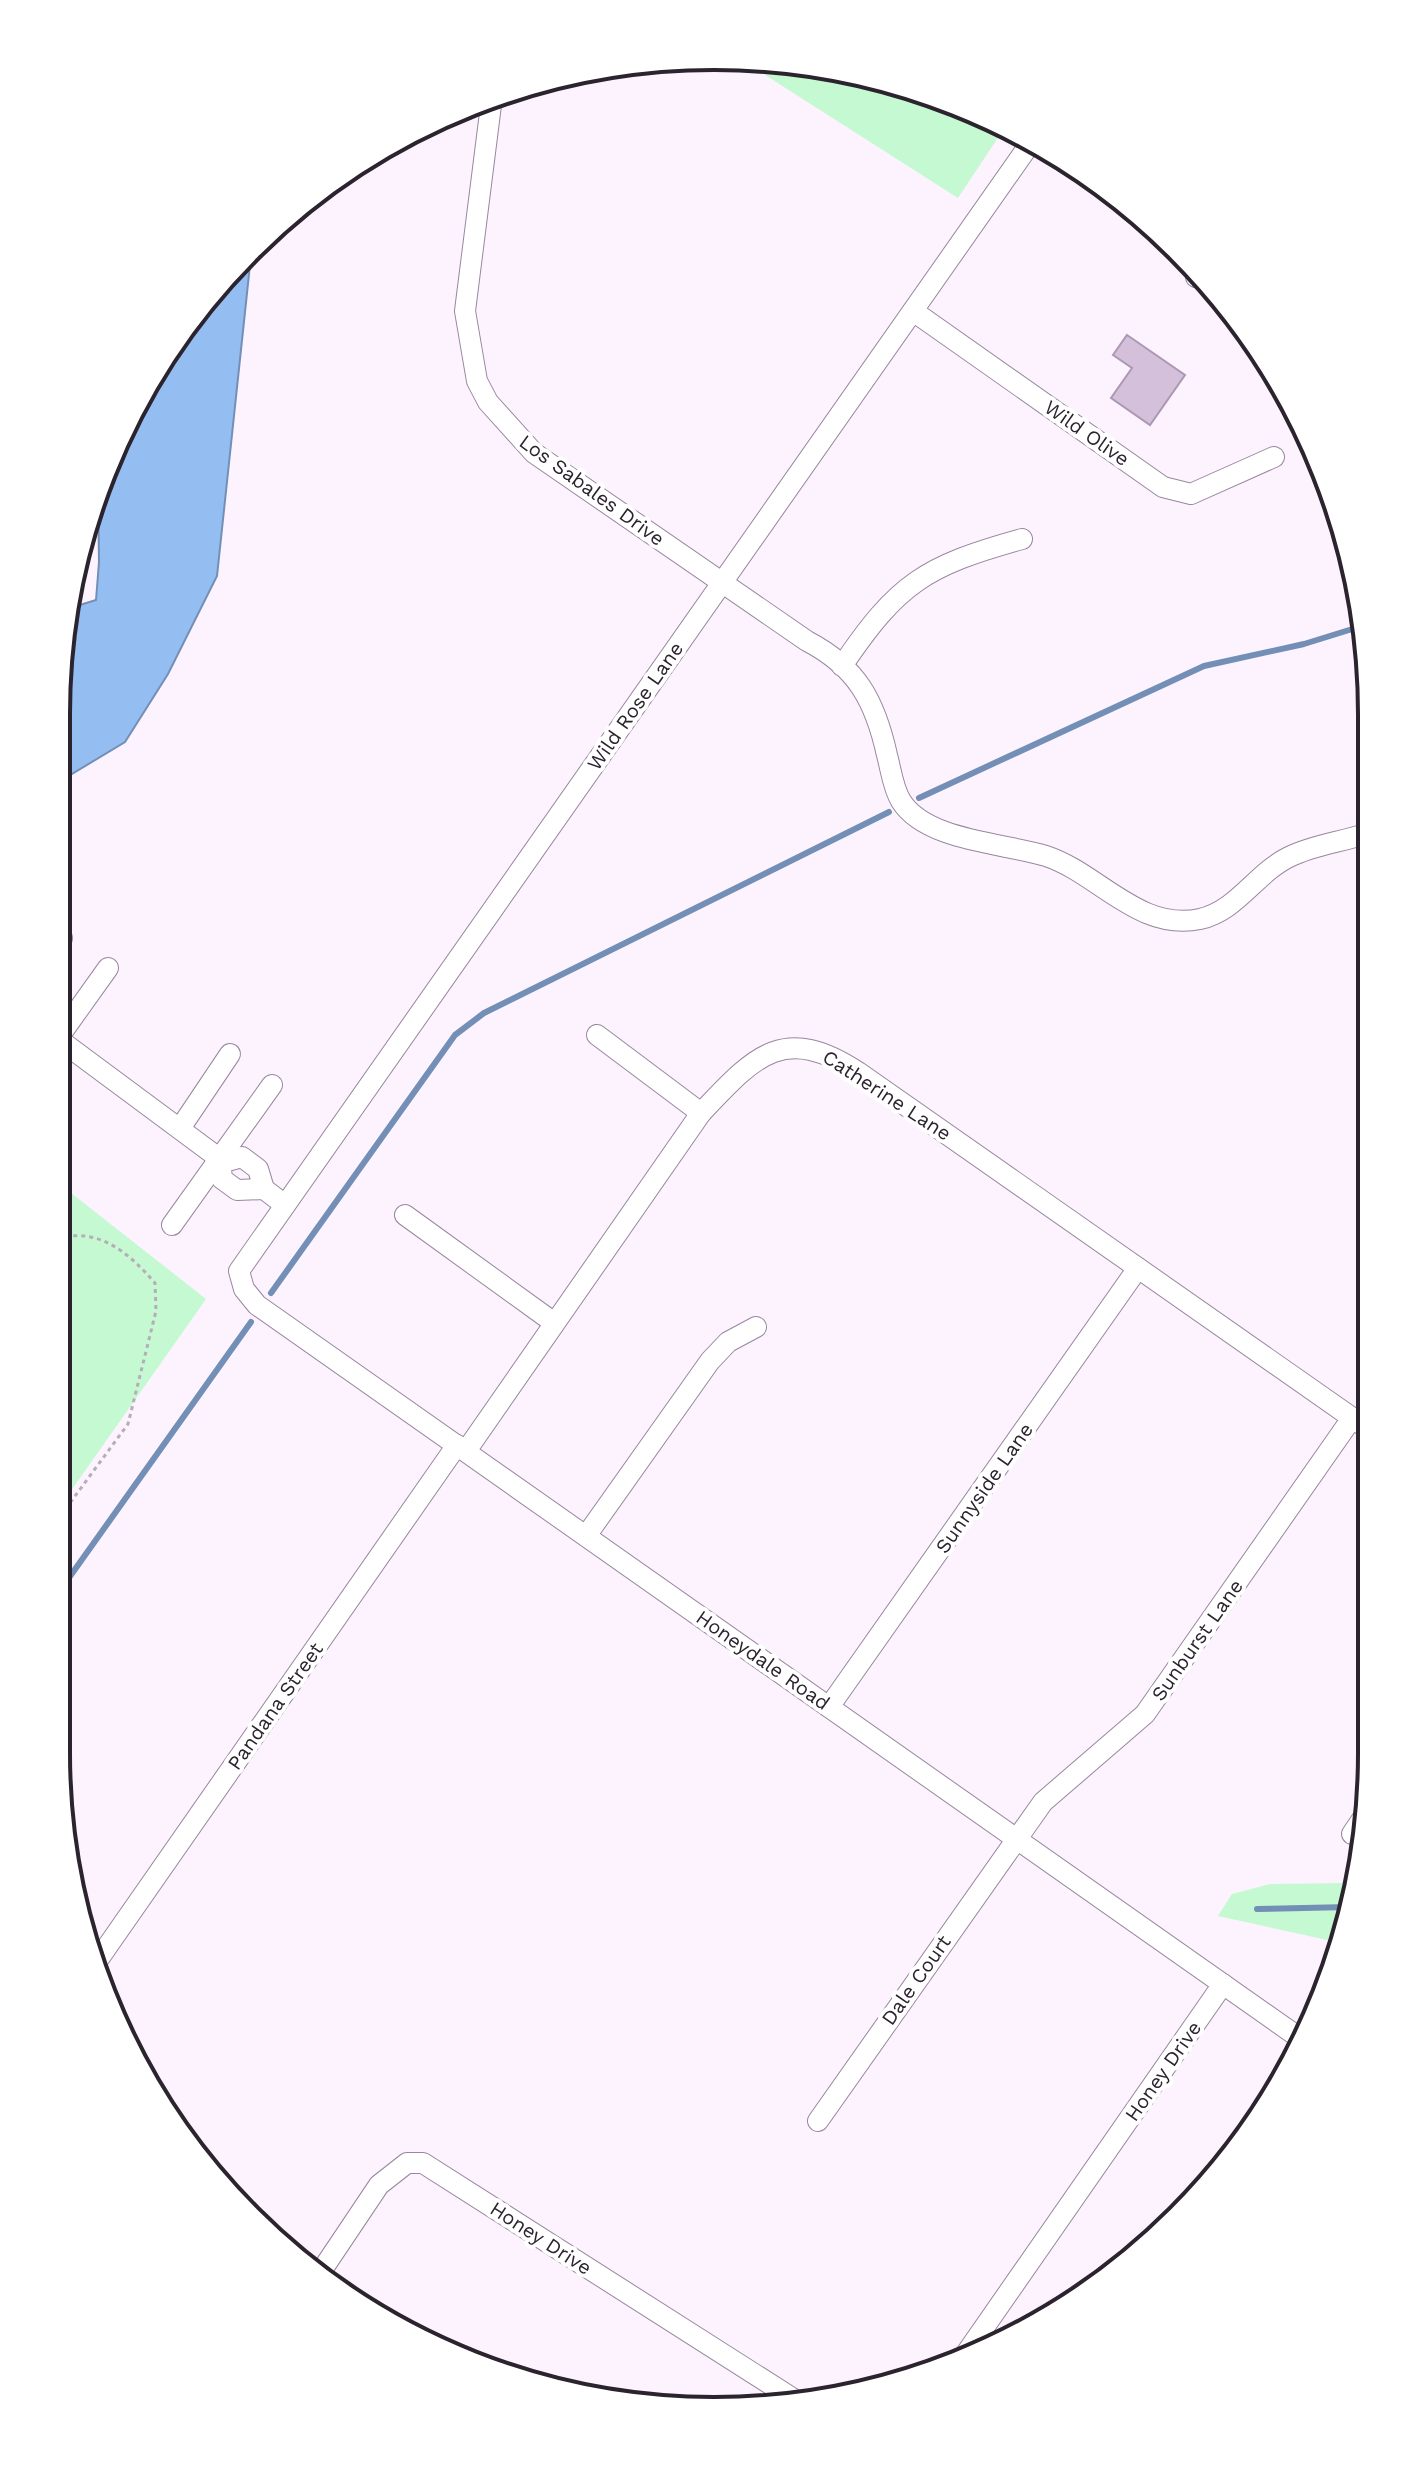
<svg xmlns="http://www.w3.org/2000/svg" width="1428" height="2467" viewBox="0 0 1428 2467" font-family="'Work Sans',sans-serif">
	<style>
		.green { fill: #c4f9d1 }
		.water { fill: #94bdf1; stroke: #748fb6; stroke-width: 2 }
		.lines { fill: none; stroke-linecap: round; stroke-linejoin: round }
		.stream { stroke: #748fb6; stroke-width: 6 }
		.building { fill: #d4c0db; stroke: #ac98b2; stroke-width: 2 }
		.minor-casing { stroke: #99869f; stroke-width: 22 }
		.path { stroke: #b6adb9; stroke-width: 3; stroke-dasharray: 4 4; stroke-linecap: butt }
		.minor { stroke: #fff; stroke-width: 20 }
		.labels { text-anchor: middle; stroke-width: 8; stroke-linejoin: round; paint-order: stroke }
		.street-label { font-size: 20px; fill: #2b232d; stroke: #fff }
		.rim { fill: none; stroke: #2b232d; stroke-width: 4 }
	</style>
	<rect width="100%" height="100%" fill="#fcf3ff"/>
	<!-- green -->
	<g class="green">
		<path d="M 740,59 L 842,69 L 965,106 L 1005,127 L 958,198 Z"/>
		<path d="M 57,1182 L 206,1299 L 56,1512 Z"/>
		<path d="M 1353,1883 L 1341,1943 L 1218,1916 L 1232,1894 L 1270,1884 Z"/>
	</g>
	<!-- water -->
	<path class="water" d="M 252,246 L 217,576 L 168,674 L 125,742 L 57,783 L 57,671 L 70,608 L 96,600 L 99,562 L 98,488 L 167,349 Z"/>
	<g class="lines">
		<!-- stream -->
		<g class="stream">
			<path d="M 919,798 L 1204,666 L 1304,644 L 1362,626"/>
			<path d="M 271,1293 L 455,1035 L 484,1013 L 889,812"/>
			<path d="M 56,1596 L 251,1322"/>
			<path d="M 1257,1909 L 1349,1907"/>
		</g>
	</g>
	<!-- building -->
	<path class="building" d="M 1127,335 L 1185,375 L 1150,425 L 1111,398 L 1132,368 L 1113,355 Z"/>
	<g class="lines">
		<defs>
			<g id="minor">
				<path d="M 492,97 L 465,311 L 477,381 L 488,402 L 534,453 L 807,641 C 857,667 875,701 887,755 C 891,770 893,788 901,801 C 926,841 1004,843 1046,856 C 1098,873 1139,932 1200,919 C 1237,911 1256,873 1289,857 C 1315,844 1344,842 1371,832"/>
				<path d="M 1032,141 L 239,1271 L 244,1289 L 257,1305 L 1301,2039"/>
				<path d="M 1196,277 L 1198,274"/>
				<path d="M 913,311 L 1163,487 L 1191,494 L 1274,457"/>
				<path d="M 842,666 C 898,583 925,566 1022,539"/>
				<path d="M 57,945 L 62,938"/>
				<path d="M 597,1035 L 701,1113"/>
				<path d="M 57,1038 L 220,1159 L 222,1179 L 237,1190 L 264,1189 L 285,1205"/>
				<path d="M 58,1038 L 108,968"/>
				<path d="M 181,1127 L 230,1054"/>
				<path d="M 223,1162 L 242,1157 L 258,1169 L 264,1189"/>
				<path d="M 405,1215 L 553,1322"/>
				<path d="M 172,1225 L 272,1085"/>
				<path d="M 466,1451 L 701,1113 C 755,1056 783,1023 858,1072 L 1371,1431"/>
				<path d="M 586,1536 L 710,1361 L 728,1342 L 756,1327"/>
				<path d="M 829,1707 L 1138,1268"/>
				<path d="M 1352,1834 L 1367,1812"/>
				<path d="M 93,1967 L 457,1445"/>
				<path d="M 818,2121 L 1043,1802 L 1145,1714 L 1352,1418"/>
				<path d="M 320,2273 L 379,2185 L 407,2163 L 423,2163 L 792,2398"/>
				<path d="M 965,2355 L 1223,1984"/>
			</g>
		</defs>
		<!-- minor casing -->
		<use href="#minor" class="minor-casing"/>
		<!-- path -->
		<path class="path" d="M 56,1522 L 128,1424 L 156,1311 L 155,1283 C 129,1253 98,1226 57,1239"/>
		<!-- minor -->
		<use href="#minor" class="minor"/>
	</g>
	<g class="labels">
		<!-- street labels -->
		<g class="street-label">
			<text transform="translate(1087 433) rotate(35)" y="7">Wild Olive</text>
			<text transform="translate(592 490) rotate(36)" y="7">Los Sabales Drive</text>
			<text transform="translate(635 706) rotate(-55)" y="7">Wild Rose Lane</text>
			<text transform="translate(887 1095) rotate(33)" y="7">Catherine Lane</text>
			<text transform="translate(984 1488) rotate(-55)" y="7">Sunnyside Lane</text>
			<text transform="translate(1197 1640) rotate(-55)" y="7">Sunburst Lane</text>
			<text transform="translate(763 1660) rotate(35)" y="7">Honeydale Road</text>
			<text transform="translate(275 1706) rotate(-55)" y="7">Pandana Street</text>
			<text transform="translate(916 1980) rotate(-55)" y="7">Dale Court</text>
			<text transform="translate(1163 2071) rotate(-55)" y="7">Honey Drive</text>
			<text transform="translate(541 2238) rotate(33)" y="7">Honey Drive</text>
		</g>
	</g>
	<!-- crop -->
	<path d="M0 0H1428V2467H0ZM714 70H714A644 644 0 0 1 1358 714V1753A644 644 0 0 1 714 2397H714A644 644 0 0 1 70 1753V714A644 644 0 0 1 714 70Z" fill="#fff" fill-rule="evenodd"/>
	<path class="rim" d="M714 70H714A644 644 0 0 1 1358 714V1753A644 644 0 0 1 714 2397H714A644 644 0 0 1 70 1753V714A644 644 0 0 1 714 70Z"/>
</svg>
